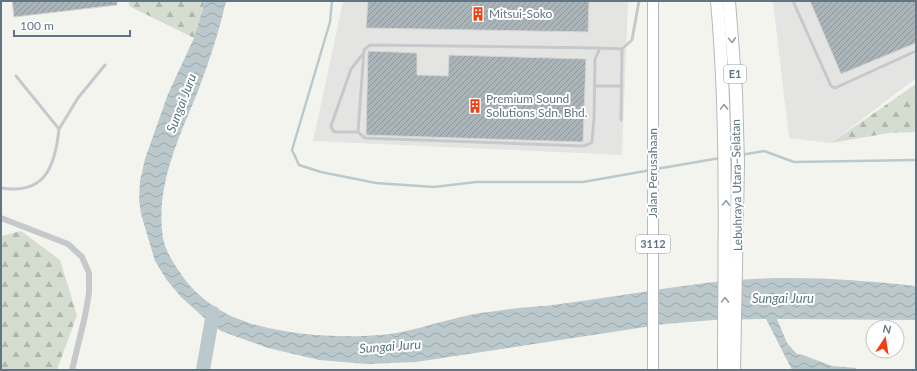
<svg xmlns="http://www.w3.org/2000/svg" width="917" height="371" viewBox="0 0 917 371" font-family="Lato,sans-serif">
	<style>
		.built { fill: #e4e5e3 }
		.forest { fill: url(#forest-firs) }
		.water { fill: url(#water-waves) }
		.lines { fill: none; stroke-linecap: round; stroke-linejoin: round }
		.stream { stroke: #bbc9cd; stroke-width: 2.5 }
		.river { stroke: #bbc9cd; stroke-width: 14 }
		.building { fill: url(#building-hatch); stroke: #d5d5d2 }
		.primary-casing { stroke: #b6babe; stroke-width: 12 }
		.highway-casing { stroke: #b5b9bc; stroke-width: 14 }
		.lane { stroke: #c6c9cc; stroke-width: 3 }
		.street { stroke: #c6c9cc; stroke-width: 6 }
		.primary { stroke: #fff; stroke-width: 10 }
		.highway { stroke: #fff; stroke-width: 12 }
		.oneway { stroke: #909ea8 }
		.labels { text-anchor: middle; stroke-width: 4; stroke-linejoin: round; paint-order: stroke }
		.shield { fill: #fff; stroke: #909ea8; stroke-width: 1 }
		.shield-label { font-size: 11px; font-weight: bold; fill: #607583 }
		.poi-label { font-size: 12px; fill: #607583; stroke: #fff; text-anchor: start }
		.street-label { font-size: 12px; fill: #607583; stroke: #fff }
		.water-label { font-size: 13px; font-style: italic; fill: #5b7881; stroke: #fff }
	</style>
	<defs>
		<pattern id="forest-firs" width="22" height="20" patternUnits="userSpaceOnUse"><rect width="22" height="20" fill="#d5dcd0"/><path d="M5 1l3.5 6h-7zM16 11l3.5 6h-7z" fill="#b0b7ae"/></pattern>
		<pattern id="water-waves" width="16" height="10" patternUnits="userSpaceOnUse"><rect width="16" height="10" fill="#bbc9cd"/><path d="M0 5q4-4 8 0t8 0" fill="none" stroke="#9ba8ac"/></pattern>
		<pattern id="building-hatch" width="6" height="6" patternUnits="userSpaceOnUse"><rect width="6" height="6" fill="#abb4b8"/><path d="M-1 1l2-2M0 6l6-6M5 7l2-2" fill="none" stroke="#8f979b"/></pattern>
	</defs>
	<rect width="100%" height="100%" fill="#f4f4ef"/>
	<!-- built -->
	<g class="built">
		<path d="M 343,1 L 628,1 L 622,155 L 313,141 Z"/>
		<path d="M 773,1 L 916,1 L 916,78 L 831,143 L 789,138 Z"/>
	</g>
	<!-- forest -->
	<g class="forest">
		<path d="M 129,1 L 205,1 L 194,38 L 129,6 Z"/>
		<path d="M 916,84 L 916,132 L 889,133 L 831,143 Z"/>
		<path d="M 21,231 L 60,260 L 77,315 L 57,370 L 1,370 L 1,236 Z"/>
	</g>
	<!-- water -->
	<path class="water" d="M 205,1 L 226,1 C 219,32 209,62 198,91 C 179,138 155,186 163,238 C 165,249 172,261 179,271 C 189,287 203,300 220,310 C 259,334 334,339 379,335 C 408,333 434,323 461,317 C 475,313 489,312 503,310 C 522,307 541,307 560,304 C 614,297 668,287 722,281 C 787,275 851,279 916,286 L 916,320 L 777,319 L 787,343 L 797,354 L 803,355 L 832,366 L 856,368 L 856,370 L 792,370 L 766,319 L 714,320 L 665,324 L 416,362 L 367,364 L 319,360 L 268,348 L 221,331 L 211,324 L 181,297 L 166,279 L 155,261 L 141,214 L 139,200 L 140,181 L 145,159 L 168,94 L 194,38 Z"/>
	<g class="lines">
		<!-- stream -->
		<g class="stream">
			<path d="M 332,1 L 330,22 L 292,150 L 299,165 L 321,172 L 376,183 L 434,187 L 476,182 L 583,182 L 651,170"/>
			<path d="M 741,155 L 764,151 L 794,162 L 916,160"/>
			<path d="M 656,169 L 720,158"/>
		</g>
		<!-- river -->
		<path class="river" d="M 203,370 L 213,313"/>
	</g>
	<!-- building -->
	<g class="building">
		<path d="M 12,1 L 117,1 L 117,5 L 14,17 Z"/>
		<path d="M 368,1 L 589,1 L 588,32 L 366,28 Z"/>
		<path d="M 810,1 L 916,1 L 916,43 L 841,74 Z"/>
		<path d="M 368,51 L 417,53 L 417,75 L 448,76 L 449,55 L 586,59 L 583,142 L 366,135 Z"/>
	</g>
	<g class="lines">
		<defs>
			<path id="primary" d="M 653,370 L 653,1"/>
			<g id="highway">
				<path d="M 717,1 C 728,124 724,247 724,370"/>
				<path d="M 729,1 L 736,92 L 738,163 L 734,370"/>
			</g>
		</defs>
		<!-- primary casing -->
		<use href="#primary" class="primary-casing"/>
		<!-- highway casing -->
		<use href="#highway" class="highway-casing"/>
		<!-- lane -->
		<g class="lane">
			<path d="M 793,1 L 831,86 L 835,88 L 916,51"/>
			<path d="M 600,48 L 370,45 L 364,50 L 358,132 L 365,138 L 583,146 L 589,144 L 592,142 L 594,118 L 595,59 L 600,48 L 622,49 L 632,40 L 639,1"/>
			<path d="M 595,86 L 622,86"/>
			<path d="M 621,120 L 622,49"/>
			<path d="M 59,129 L 78,98 L 105,65"/>
			<path d="M 358,132 L 336,132 L 333,131 L 331,126 L 351,69 L 363,54"/>
			<path d="M 1,188 C 45,195 55,167 59,129 L 16,76"/>
		</g>
		<!-- street -->
		<path class="street" d="M 1,218 L 68,244 L 82,257 L 89,273 L 89,293 L 85,316 L 72,370"/>
		<!-- primary -->
		<use href="#primary" class="primary"/>
		<!-- highway -->
		<use href="#highway" class="highway"/>
	</g>
	<!-- one-way arrows -->
	<defs><path id="oneway-chevron" d="M-2-3.5L2.5 0L-2 3.5" fill="none" stroke-width="1.6" stroke-linecap="round" stroke-linejoin="round"/></defs>
	<g class="oneway">
		<use href="#oneway-chevron" transform="translate(732 40) rotate(86)"/>
		<use href="#oneway-chevron" transform="translate(724 107) rotate(-92)"/>
		<use href="#oneway-chevron" transform="translate(726 203) rotate(-90)"/>
		<use href="#oneway-chevron" transform="translate(725 300) rotate(-89)"/>
	</g>
	<!-- icons -->
	<defs>
		<symbol id="building-bare" viewBox="-9 -9 18 18"><path d="M-4-6H4V6H1V3H-1V6H-4ZM-2.5-4.3h1.7v1.8h-1.7ZM.8-4.3h1.7v1.8H.8ZM-2.5-1h1.7V.8h-1.7ZM.8-1h1.7V.8H.8Z" fill="#f13f12" stroke="#fff" stroke-width="2.5" paint-order="stroke"/></symbol>
	</defs>
	<g fill-rule="evenodd">
		<use href="#building-bare" x="468" y="4" width="20" height="20"/>
		<use href="#building-bare" x="465" y="96" width="20" height="20"/>
	</g>
	<g class="labels">
		<!-- shield labels -->
		<g class="shield">
			<rect x="724" y="65" width="22" height="18" rx="3"/>
			<rect x="636" y="235" width="34" height="18" rx="3"/>
		</g>
		<g class="shield-label">
			<text x="735" y="78">E1</text>
			<text x="653" y="248">3112</text>
		</g>
		<!-- poi labels -->
		<g class="poi-label">
			<text x="489" y="18">Mitsui-Soko</text>
			<text x="486" y="103">Premium Sound<tspan x="486" dy="14">Solutions Sdn. Bhd.</tspan></text>
		</g>
		<!-- street labels -->
		<g class="street-label">
			<text transform="translate(653 173) rotate(-90)" y="4">Jalan Perusahaan</text>
			<text transform="translate(737 185) rotate(-91)" y="4">Lebuhraya Utara–Selatan</text>
		</g>
		<!-- water labels -->
		<g class="water-label">
			<text transform="translate(181 103) rotate(-69)" y="5">Sungai Juru</text>
			<text x="783" y="303">Sungai Juru</text>
			<text transform="translate(390 346) rotate(-4)" y="5">Sungai Juru</text>
		</g>
	</g>
	<!-- border -->
	<rect width="917" height="371" fill="none" stroke="#607583" stroke-width="4"/>
	<!-- north arrow -->
	<g transform="translate(885 339) rotate(12)"><circle r="19" fill="#ffffff" stroke="#bfc8cd"/>
	<path d="M0-3L7 15L0 10L-7 15Z" fill="#f13f12"/>
	<text y="-6" font-size="11" font-weight="bold" text-anchor="middle" fill="#607583">N</text>
	</g>
	<!-- scale -->
	<path d="M14 30v6h116v-6" fill="none" stroke="#607583" stroke-width="2"/>
	<text x="20" y="30" font-size="12" fill="#607583" stroke="#ffffff" stroke-width="3" paint-order="stroke">100 m</text>
</svg>
